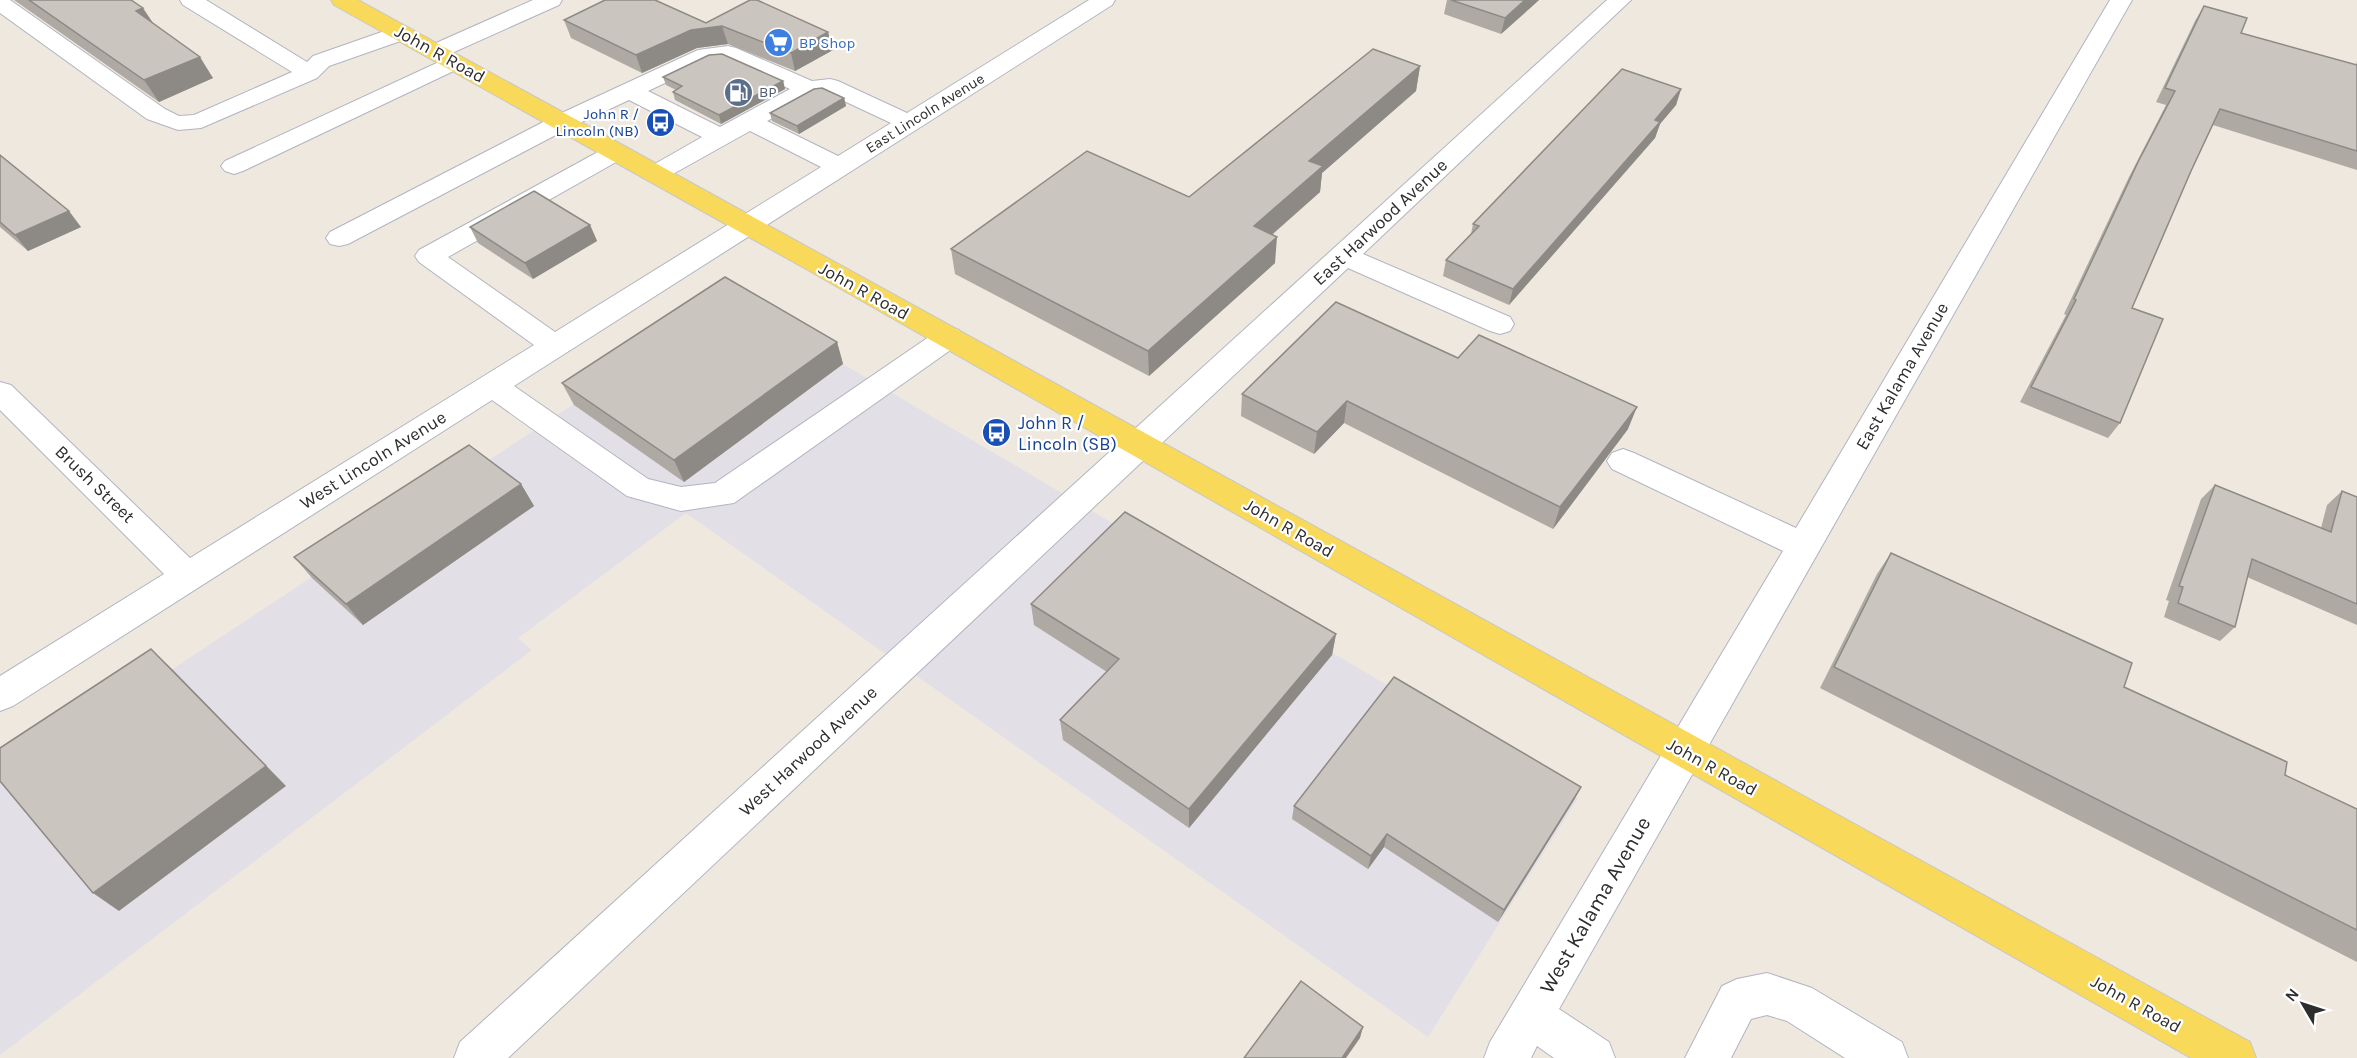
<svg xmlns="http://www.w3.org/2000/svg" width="2357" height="1058" viewBox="0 0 2357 1058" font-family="Karla,sans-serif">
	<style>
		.industrial { fill: #e2dfe7 }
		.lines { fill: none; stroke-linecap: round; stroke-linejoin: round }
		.minor-casing { stroke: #b2b4c1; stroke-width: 2 }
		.major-casing { stroke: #c8c8c8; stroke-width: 2 }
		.minor { fill: #fff; fill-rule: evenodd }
		.major { fill: #f9d959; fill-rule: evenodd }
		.wall { fill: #aea9a3 }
		.shaded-wall { fill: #8d8a85 }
		.building { fill: #cac5be; stroke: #8d8a85; stroke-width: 1.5 }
		.labels { text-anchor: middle; stroke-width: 4.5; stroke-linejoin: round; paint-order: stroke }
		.far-shop-label { font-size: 15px; fill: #366cbe; stroke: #fff; text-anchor: start }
		.far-service-label { font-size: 15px; fill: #4e5e75; stroke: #fff; text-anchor: start }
		.far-street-label { font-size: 15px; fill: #2d2d2d; stroke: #fff }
		.far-transit-label { font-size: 15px; fill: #164399; stroke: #fff; text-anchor: end }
		.street-label { font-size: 18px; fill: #2d2d2d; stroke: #fff }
		.transit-label { font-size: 18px; fill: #164399; stroke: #fff; text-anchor: start }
		.near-street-label { font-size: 21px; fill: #2d2d2d; stroke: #fff }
	</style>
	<rect width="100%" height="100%" fill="#efe8de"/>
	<!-- industrial -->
	<path class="industrial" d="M 733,299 L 1578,798 L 1428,1037 L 686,513 L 518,638 L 532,650 L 0,1055 L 0,783 Z"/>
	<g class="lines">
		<defs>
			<g id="minor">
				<path d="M 0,0 L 10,0 L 165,109 L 179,116 L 194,115 L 292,72 L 183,5 L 180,0 L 206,0 L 307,62 L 313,56 L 393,28 L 401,26 L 409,28 L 412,33 L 409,38 L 329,66 L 317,78 L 201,128 L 178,130 L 147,119 L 0,13 Z"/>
				<path d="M 533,0 L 562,0 L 559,5 L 443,57 L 435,59 L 427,57 L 424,52 L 427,47 Z"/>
				<path d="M 1089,0 L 1115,0 L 1112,5 L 514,386 L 648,479 L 681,487 L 715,483 L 939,330 L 949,327 L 959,330 L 963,337 L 959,344 L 734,503 L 681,511 L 627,496 L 492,400 L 13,706 L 0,711 L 0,676 L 164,574 L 0,410 L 0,382 L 11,385 L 190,558 L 534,345 L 419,262 L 415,256 L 419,250 L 607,147 L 616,145 L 625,147 L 628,152 L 625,157 L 448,257 L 555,332 L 821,167 L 750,131 L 664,179 L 655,182 L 646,179 L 642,174 L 646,169 L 702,137 L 629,100 L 571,127 L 348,244 L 339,246 L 330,244 L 326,238 L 330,232 L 553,117 L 698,50 L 728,46 L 736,48 L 812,81 L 830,79 L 838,81 L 907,113 ZM 725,60 L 790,89 L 720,127 L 648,91 L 711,61 ZM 827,93 L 891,123 L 838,156 L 767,121 L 815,95 Z"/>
				<path d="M 1607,0 L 1631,0 L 1363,254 L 1510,317 L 1514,324 L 1510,331 L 1500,334 L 1490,331 L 1348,268 L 508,1058 L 454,1058 L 460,1042 Z"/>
				<path d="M 2110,0 L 2132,0 L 1559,1009 L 1609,1042 L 1615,1058 L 1554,1058 L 1537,1046 L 1531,1058 L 1484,1058 L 1490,1042 L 1783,551 L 1612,469 L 1607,461 L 1612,453 L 1623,449 L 1634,453 L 1796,528 Z"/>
				<path d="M 454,55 L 462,57 L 466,62 L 462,67 L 243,171 L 234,174 L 225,171 L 221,166 L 225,161 Z"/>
				<path d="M 1767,973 L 1812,988 L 1902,1042 L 1908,1058 L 1845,1058 L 1787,1021 L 1767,1015 L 1751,1019 L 1731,1058 L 1685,1058 L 1722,986 L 1737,979 Z"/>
			</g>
			<path id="major" d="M 331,0 L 358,0 L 588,126 L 2250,1042 L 2256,1058 L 2191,1058 L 806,269 L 334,5 Z"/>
		</defs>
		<!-- minor casing -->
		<use href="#minor" class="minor-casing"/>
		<!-- major casing -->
		<use href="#major" class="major-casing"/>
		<!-- minor -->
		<use href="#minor" class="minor"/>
		<!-- major -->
		<use href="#major" class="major"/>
	</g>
	<!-- wall -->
	<g class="wall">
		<path d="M 14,0 L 131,0 L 152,22 L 213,78 L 159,102 Z"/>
		<path d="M 750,0 L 833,50 L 795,71 L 728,44 L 697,48 L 642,73 L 571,38 L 564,20 L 706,23 Z"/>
		<path d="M 1447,0 L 1539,0 L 1501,34 L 1444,14 Z"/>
		<path d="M 2204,6 L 2241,33 L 2356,65 L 2357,61 L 2357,170 L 2213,125 L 2191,171 L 2132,308 L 2120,423 L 2108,438 L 2020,402 L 2066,315 L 2064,314 L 2129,177 L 2166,105 L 2156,102 L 2195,21 Z"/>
		<path d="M 1420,66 L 1416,91 L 1322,173 L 1320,192 L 1272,235 L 1275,263 L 1149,376 L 955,274 L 951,249 L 1189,197 Z"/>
		<path d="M 663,77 L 783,81 L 785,89 L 721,124 L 675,100 L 673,92 L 676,90 L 666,85 Z"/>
		<path d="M 1681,89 L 1676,105 L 1660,124 L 1655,138 L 1509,305 L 1443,276 L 1446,260 L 1471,234 L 1473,224 Z"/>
		<path d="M 844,98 L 846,106 L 799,134 L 772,121 L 770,113 Z"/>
		<path d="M 0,155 L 81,227 L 28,251 L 0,227 Z"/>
		<path d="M 590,225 L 597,241 L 533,279 L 478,243 L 470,227 Z"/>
		<path d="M 837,342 L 843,364 L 684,482 L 574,405 L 562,383 Z"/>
		<path d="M 1458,358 L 1628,429 L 1553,529 L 1344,423 L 1314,454 L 1241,416 L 1242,394 Z"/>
		<path d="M 521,484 L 534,506 L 363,625 L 312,578 L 294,557 Z"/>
		<path d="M 2215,485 L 2321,528 L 2327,505 L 2342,491 L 2357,497 L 2357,625 L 2247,577 L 2235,627 L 2220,641 L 2164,617 L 2169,601 L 2166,600 L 2201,499 Z"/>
		<path d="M 1891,553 L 2124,687 L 2285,775 L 2357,809 L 2357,962 L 1820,688 L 1877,574 Z"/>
		<path d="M 1031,604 L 1336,634 L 1332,655 L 1189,828 L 1063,740 L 1060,720 L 1107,672 L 1034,625 Z"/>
		<path d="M 1581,787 L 1574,800 L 1498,922 L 1384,847 L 1368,869 L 1292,819 L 1294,806 Z"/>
	</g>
	<!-- shaded-wall -->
	<g class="shaded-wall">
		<path d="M 1525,0 L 1539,0 L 1501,34 L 1505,18 Z"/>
		<path d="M 143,8 L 157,29 L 136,11 Z"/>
		<path d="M 722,26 L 728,44 L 697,48 L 642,73 L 636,55 L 691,30 Z"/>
		<path d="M 828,32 L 833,50 L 795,71 L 791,53 Z"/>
		<path d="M 200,57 L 213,78 L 159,102 L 144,80 Z"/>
		<path d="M 1420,66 L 1416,91 L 1322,173 L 1320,192 L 1252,252 L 1254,226 L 1309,161 Z"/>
		<path d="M 783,81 L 785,89 L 721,124 L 719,115 Z"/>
		<path d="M 1681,89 L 1676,105 L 1660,124 L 1655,138 L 1509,305 L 1513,289 Z"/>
		<path d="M 844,98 L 846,106 L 799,134 L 797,126 Z"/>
		<path d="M 69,211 L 81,227 L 28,251 L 15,235 Z"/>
		<path d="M 590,225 L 597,241 L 533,279 L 525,263 Z"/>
		<path d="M 1277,237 L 1275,263 L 1149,376 L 1148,351 Z"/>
		<path d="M 837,342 L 843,364 L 684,482 L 674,460 Z"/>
		<path d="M 1347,401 L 1344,423 L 1314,454 L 1317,432 Z"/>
		<path d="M 1637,407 L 1628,429 L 1553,529 L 1560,507 Z"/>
		<path d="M 521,484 L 534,506 L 363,625 L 346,604 Z"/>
		<path d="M 1336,634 L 1332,655 L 1189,828 L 1189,809 Z"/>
		<path d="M 151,649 L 173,670 L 286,786 L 119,911 L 93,893 Z"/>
		<path d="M 1581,787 L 1574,800 L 1498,922 L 1504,910 Z"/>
		<path d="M 1387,834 L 1384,847 L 1368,869 L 1371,856 Z"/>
		<path d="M 1363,1027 L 1360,1038 L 1346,1058 L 1342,1058 Z"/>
	</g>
	<!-- building -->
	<g class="building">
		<path d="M 29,0 L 131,0 L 143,8 L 136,11 L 200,57 L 144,80 Z"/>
		<path d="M 605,0 L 655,0 L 706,23 L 750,0 L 757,0 L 828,32 L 791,53 L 722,26 L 691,30 L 636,55 L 564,20 Z"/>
		<path d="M 1451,0 L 1525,0 L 1505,18 Z"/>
		<path d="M 2204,6 L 2247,18 L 2241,33 L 2357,65 L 2357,151 L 2220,109 L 2191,171 L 2132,308 L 2163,319 L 2120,423 L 2031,387 L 2076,300 L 2074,299 L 2138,162 L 2175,91 L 2165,88 Z"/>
		<path d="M 1373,49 L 1420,66 L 1309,161 L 1323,166 L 1254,226 L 1277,237 L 1148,351 L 951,249 L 1087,151 L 1189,197 Z"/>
		<path d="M 722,54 L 783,81 L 719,115 L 673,92 L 682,86 L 663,77 L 709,55 Z"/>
		<path d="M 1622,69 L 1681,89 L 1655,120 L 1660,122 L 1513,289 L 1446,260 L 1479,226 L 1473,224 Z"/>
		<path d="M 822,88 L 844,98 L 797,126 L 770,113 L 814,89 Z"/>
		<path d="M 0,155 L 69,211 L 15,235 L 0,222 Z"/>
		<path d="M 534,191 L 590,225 L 525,263 L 470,227 Z"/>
		<path d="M 725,277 L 837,342 L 674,460 L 562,383 Z"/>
		<path d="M 1336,302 L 1458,358 L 1479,335 L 1637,407 L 1560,507 L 1347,401 L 1317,432 L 1242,394 Z"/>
		<path d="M 469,445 L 521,484 L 346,604 L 294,557 Z"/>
		<path d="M 2215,485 L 2331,532 L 2342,491 L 2357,497 L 2357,604 L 2252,559 L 2235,627 L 2178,603 L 2183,587 L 2179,586 Z"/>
		<path d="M 1125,512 L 1336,634 L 1189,809 L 1060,720 L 1119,659 L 1031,604 Z"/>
		<path d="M 1891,553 L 2132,663 L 2124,687 L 2287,762 L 2285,775 L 2357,809 L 2357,930 L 1834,667 Z"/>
		<path d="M 151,649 L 266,766 L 93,893 L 0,781 L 0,748 Z"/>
		<path d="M 1394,677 L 1581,787 L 1504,910 L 1387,834 L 1371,856 L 1294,806 Z"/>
		<path d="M 1301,981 L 1363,1027 L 1342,1058 L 1244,1058 Z"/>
	</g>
	<!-- icons -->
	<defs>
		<symbol id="supermarket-disc" viewBox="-11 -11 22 22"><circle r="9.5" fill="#3f7fe0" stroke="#fff"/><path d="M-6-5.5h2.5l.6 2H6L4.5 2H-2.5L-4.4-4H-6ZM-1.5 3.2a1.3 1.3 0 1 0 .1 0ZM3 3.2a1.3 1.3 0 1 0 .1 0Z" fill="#fff"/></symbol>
		<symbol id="fuel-disc" viewBox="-11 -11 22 22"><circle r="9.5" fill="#5c6f8a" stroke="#fff"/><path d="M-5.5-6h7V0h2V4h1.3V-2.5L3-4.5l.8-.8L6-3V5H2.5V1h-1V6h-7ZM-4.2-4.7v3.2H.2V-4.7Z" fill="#fff"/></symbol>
		<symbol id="bus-disc" viewBox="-11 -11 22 22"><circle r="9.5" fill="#1a4fb4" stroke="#fff"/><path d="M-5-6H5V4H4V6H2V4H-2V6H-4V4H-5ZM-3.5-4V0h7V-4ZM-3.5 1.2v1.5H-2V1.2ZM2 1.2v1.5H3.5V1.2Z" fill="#fff"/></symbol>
	</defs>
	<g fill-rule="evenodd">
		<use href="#supermarket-disc" x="762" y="26" width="33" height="33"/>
		<use href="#fuel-disc" x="722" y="76" width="33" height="33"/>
		<use href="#bus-disc" x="644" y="106" width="33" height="33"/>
		<use href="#bus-disc" x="980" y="416" width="33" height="33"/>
	</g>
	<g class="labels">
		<!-- far-shop labels -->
		<g class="far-shop-label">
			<text x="799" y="48">BP Shop</text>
		</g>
		<!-- far-service labels -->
		<g class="far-service-label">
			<text x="759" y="97">BP</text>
		</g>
		<!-- far-street labels -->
		<g class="far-street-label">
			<text transform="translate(925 113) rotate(-32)" y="5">East Lincoln Avenue</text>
		</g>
		<!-- far-transit labels -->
		<g class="far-transit-label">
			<text x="639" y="119">John R /<tspan x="639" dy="17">Lincoln (NB)</tspan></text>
		</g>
		<!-- street labels -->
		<g class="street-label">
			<text transform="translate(440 54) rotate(29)" y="6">John R Road</text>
			<text transform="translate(1380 222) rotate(-43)" y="6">East Harwood Avenue</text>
			<text transform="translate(864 291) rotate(29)" y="6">John R Road</text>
			<text transform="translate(1902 376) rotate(-60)" y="6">East Kalama Avenue</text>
			<text transform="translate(373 460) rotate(-32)" y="6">West Lincoln Avenue</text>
			<text transform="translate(95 484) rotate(44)" y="6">Brush Street</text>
			<text transform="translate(1289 528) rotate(30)" y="6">John R Road</text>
			<text transform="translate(808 751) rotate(-43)" y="6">West Harwood Avenue</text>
			<text transform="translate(1712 767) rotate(29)" y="6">John R Road</text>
			<text transform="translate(2136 1004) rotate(29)" y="6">John R Road</text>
		</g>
		<!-- transit labels -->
		<g class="transit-label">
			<text x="1018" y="429">John R /<tspan x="1018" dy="21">Lincoln (SB)</tspan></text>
		</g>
		<!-- near-street labels -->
		<g class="near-street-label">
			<text transform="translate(1595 905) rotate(-60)" y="7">West Kalama Avenue</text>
		</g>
	</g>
	<!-- north arrow -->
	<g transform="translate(2303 1004) rotate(309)" stroke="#ffffff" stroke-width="4.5" paint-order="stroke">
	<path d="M0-4.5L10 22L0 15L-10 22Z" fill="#2d2d2d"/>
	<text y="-9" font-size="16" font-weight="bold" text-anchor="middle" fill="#2d2d2d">N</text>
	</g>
</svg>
